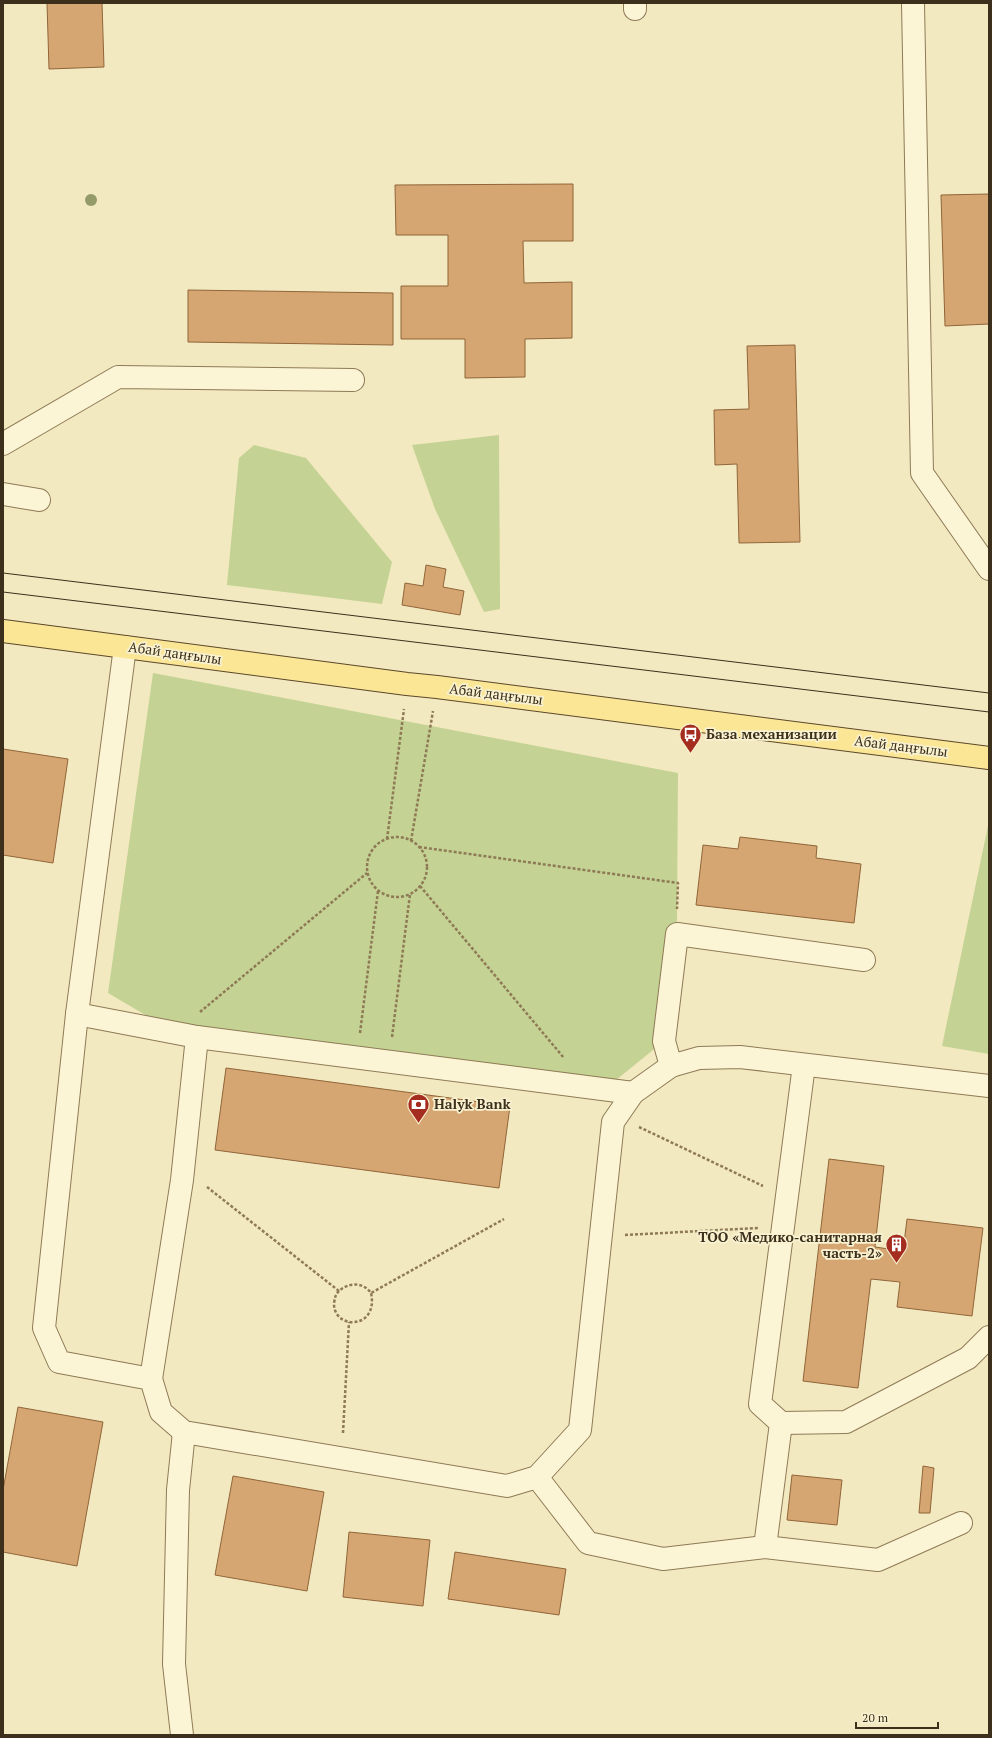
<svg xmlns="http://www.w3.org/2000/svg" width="992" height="1738" viewBox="0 0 992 1738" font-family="'PT Serif',serif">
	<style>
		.green { fill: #c4d293 }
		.building { fill: #d5a672; stroke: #906539 }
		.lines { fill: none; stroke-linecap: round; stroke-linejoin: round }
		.minor-casing { stroke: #8e7a56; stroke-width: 24 }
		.major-casing { stroke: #5b472b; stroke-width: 24 }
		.path { stroke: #8e7a56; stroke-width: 2.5; stroke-dasharray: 3 2; stroke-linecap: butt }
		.minor { stroke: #fcf5d5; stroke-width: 22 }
		.major { stroke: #fae694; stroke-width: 22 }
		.tram { stroke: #3c2f1c; stroke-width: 1 }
		.tree { fill: #949b68 }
		.labels { text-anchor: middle; stroke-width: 3.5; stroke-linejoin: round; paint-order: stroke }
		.street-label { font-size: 14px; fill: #3c2f1c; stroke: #f9f2d1 }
		.poi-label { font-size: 14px; font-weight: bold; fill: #3c2f1c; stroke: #f9f2d1; text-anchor: start }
	</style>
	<rect width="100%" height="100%" fill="#f3e9c0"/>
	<!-- green -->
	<g class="green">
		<path d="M 499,435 L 500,609 L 484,612 L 435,509 L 412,445 Z"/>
		<path d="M 254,445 L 306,458 L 392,562 L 382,604 L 227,585 L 239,458 Z"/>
		<path d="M 153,673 L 678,773 L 677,919 L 664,1041 L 605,1089 L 176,1033 L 108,993 Z"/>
		<path d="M 989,821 L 989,1054 L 942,1046 Z"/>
	</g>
	<!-- building -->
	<g class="building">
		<path d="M 47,3 L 102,3 L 104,67 L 49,69 Z"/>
		<path d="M 573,184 L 573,241 L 523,241 L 524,283 L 572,282 L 572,338 L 525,339 L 525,377 L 465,378 L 465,339 L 401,339 L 401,286 L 448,286 L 448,235 L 396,235 L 395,185 Z"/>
		<path d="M 989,194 L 989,324 L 945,326 L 941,195 Z"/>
		<path d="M 188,290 L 393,293 L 393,345 L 188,342 Z"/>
		<path d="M 795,345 L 800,542 L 739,543 L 737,464 L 715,465 L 714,410 L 749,409 L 747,346 Z"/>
		<path d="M 426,565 L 446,569 L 443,587 L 464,591 L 460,615 L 402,605 L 405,583 L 423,586 Z"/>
		<path d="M 3,749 L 68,759 L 53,863 L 3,855 Z"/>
		<path d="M 740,837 L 817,846 L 816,858 L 861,864 L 854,923 L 696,905 L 703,845 L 738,849 Z"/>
		<path d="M 226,1068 L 510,1106 L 499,1188 L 215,1150 Z"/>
		<path d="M 829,1159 L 884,1166 L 875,1247 L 903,1251 L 907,1219 L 983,1228 L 972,1316 L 897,1307 L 900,1282 L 871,1279 L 858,1388 L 803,1381 Z"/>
		<path d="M 18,1407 L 103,1422 L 77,1566 L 3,1552 L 3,1490 Z"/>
		<path d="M 923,1466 L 934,1468 L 930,1513 L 919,1513 Z"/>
		<path d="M 792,1475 L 842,1480 L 837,1525 L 787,1520 Z"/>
		<path d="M 233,1476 L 324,1492 L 307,1591 L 215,1575 Z"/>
		<path d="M 349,1532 L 430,1540 L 423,1606 L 343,1597 Z"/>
		<path d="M 455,1552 L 566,1569 L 559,1615 L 448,1599 Z"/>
	</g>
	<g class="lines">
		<defs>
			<g id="minor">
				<path d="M 913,3 L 922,473 L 989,569"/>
				<path d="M 635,9 L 635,3"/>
				<path d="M 3,444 L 118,377 L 353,380"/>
				<path d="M 3,494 L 39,500"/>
				<path d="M 125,647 L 77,1014 L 44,1328 L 59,1362 L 151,1379 L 161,1412 L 184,1432 L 507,1486 L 537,1477 L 580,1430 L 613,1122 L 633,1093 L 671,1066 L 699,1058 L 740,1057 L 989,1086"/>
				<path d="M 77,1014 L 197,1037 L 182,1180 L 151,1379"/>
				<path d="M 197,1037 L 633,1093"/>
				<path d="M 671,1066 L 664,1041 L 677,934 L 864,960"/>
				<path d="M 781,1423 L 846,1422 L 968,1358 L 989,1337"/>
				<path d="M 537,1477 L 588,1543 L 663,1559 L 765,1547 L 878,1560 L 961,1523"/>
				<path d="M 765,1547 L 781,1423 L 760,1404 L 804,1065"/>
				<path d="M 182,1735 L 174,1664 L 178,1490 L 184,1432"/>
			</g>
			<path id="major" d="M 3,631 L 407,684 L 437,687 L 989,758"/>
		</defs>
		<!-- minor casing -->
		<use href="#minor" class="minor-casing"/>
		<!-- major casing -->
		<use href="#major" class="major-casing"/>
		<!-- path -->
		<g class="path">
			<circle cx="397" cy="867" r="30"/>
			<path d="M 387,839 L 404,709"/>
			<path d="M 411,841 L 433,711"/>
			<path d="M 419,847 L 678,883 L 677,909"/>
			<path d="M 420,886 L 564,1058"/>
			<path d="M 200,1012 L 367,873"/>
			<path d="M 360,1033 L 378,891"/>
			<path d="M 392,1037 L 410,894"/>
			<path d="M 639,1127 L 763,1186"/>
			<path d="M 207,1187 L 339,1291 C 349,1282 363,1282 371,1293 L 504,1219"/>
			<path d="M 625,1235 L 758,1228"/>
			<path d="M 339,1291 C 335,1295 335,1298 334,1303 C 333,1330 379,1330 371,1293"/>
			<path d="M 343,1433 L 349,1322"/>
		</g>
		<!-- minor -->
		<use href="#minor" class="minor"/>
		<!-- major -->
		<use href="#major" class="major"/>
		<!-- tram -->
		<g class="tram">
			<path d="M 3,573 L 989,693"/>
			<path d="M 3,592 L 989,712"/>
		</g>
	</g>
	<!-- trees -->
	<circle class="tree" cx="91" cy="200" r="6"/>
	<!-- icons -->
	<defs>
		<symbol id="bus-pin" viewBox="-11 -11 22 30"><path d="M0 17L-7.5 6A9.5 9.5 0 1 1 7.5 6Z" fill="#a42d1f" stroke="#f9f2d1"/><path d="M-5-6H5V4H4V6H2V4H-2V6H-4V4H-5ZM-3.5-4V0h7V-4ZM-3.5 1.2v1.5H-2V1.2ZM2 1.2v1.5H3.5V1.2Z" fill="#fff"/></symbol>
		<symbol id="bank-pin" viewBox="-11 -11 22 30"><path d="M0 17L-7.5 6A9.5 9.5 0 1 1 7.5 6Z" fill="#a42d1f" stroke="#f9f2d1"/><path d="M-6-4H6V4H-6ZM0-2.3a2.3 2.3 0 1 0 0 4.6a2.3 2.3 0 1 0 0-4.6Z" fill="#fff"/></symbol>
		<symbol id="building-pin" viewBox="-11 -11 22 30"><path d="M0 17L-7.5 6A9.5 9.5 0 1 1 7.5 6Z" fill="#a42d1f" stroke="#f9f2d1"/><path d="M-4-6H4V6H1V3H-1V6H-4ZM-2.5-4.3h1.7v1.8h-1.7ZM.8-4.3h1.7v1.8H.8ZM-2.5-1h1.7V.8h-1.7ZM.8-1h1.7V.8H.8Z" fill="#fff"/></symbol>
	</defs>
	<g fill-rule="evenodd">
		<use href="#bus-pin" x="678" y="722" width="25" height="34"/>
		<use href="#bank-pin" x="406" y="1092" width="25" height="34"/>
		<use href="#building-pin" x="884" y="1232" width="25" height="34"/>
	</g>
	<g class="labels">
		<!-- street labels -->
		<g class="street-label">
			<text transform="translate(175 653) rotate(8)" y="5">Абай даңғылы</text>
			<text transform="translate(496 694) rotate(7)" y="5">Абай даңғылы</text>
			<text transform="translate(901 746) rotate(7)" y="5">Абай даңғылы</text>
		</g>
		<!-- poi labels -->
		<g class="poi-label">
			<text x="706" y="739">База механизации</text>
			<text x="434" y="1109">Halyk Bank</text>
			<text x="882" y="1242" text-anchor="end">ТОО «Медико-санитарная<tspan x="882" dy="16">часть-2»</tspan></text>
		</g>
	</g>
	<!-- border -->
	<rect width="992" height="1738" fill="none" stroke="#3c2f1c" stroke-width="8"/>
	<!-- scale -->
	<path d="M856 1722v6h82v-6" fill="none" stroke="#3c2f1c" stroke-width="2"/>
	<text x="862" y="1722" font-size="12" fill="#3c2f1c" stroke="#f9f2d1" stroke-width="3" paint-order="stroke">20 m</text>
</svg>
